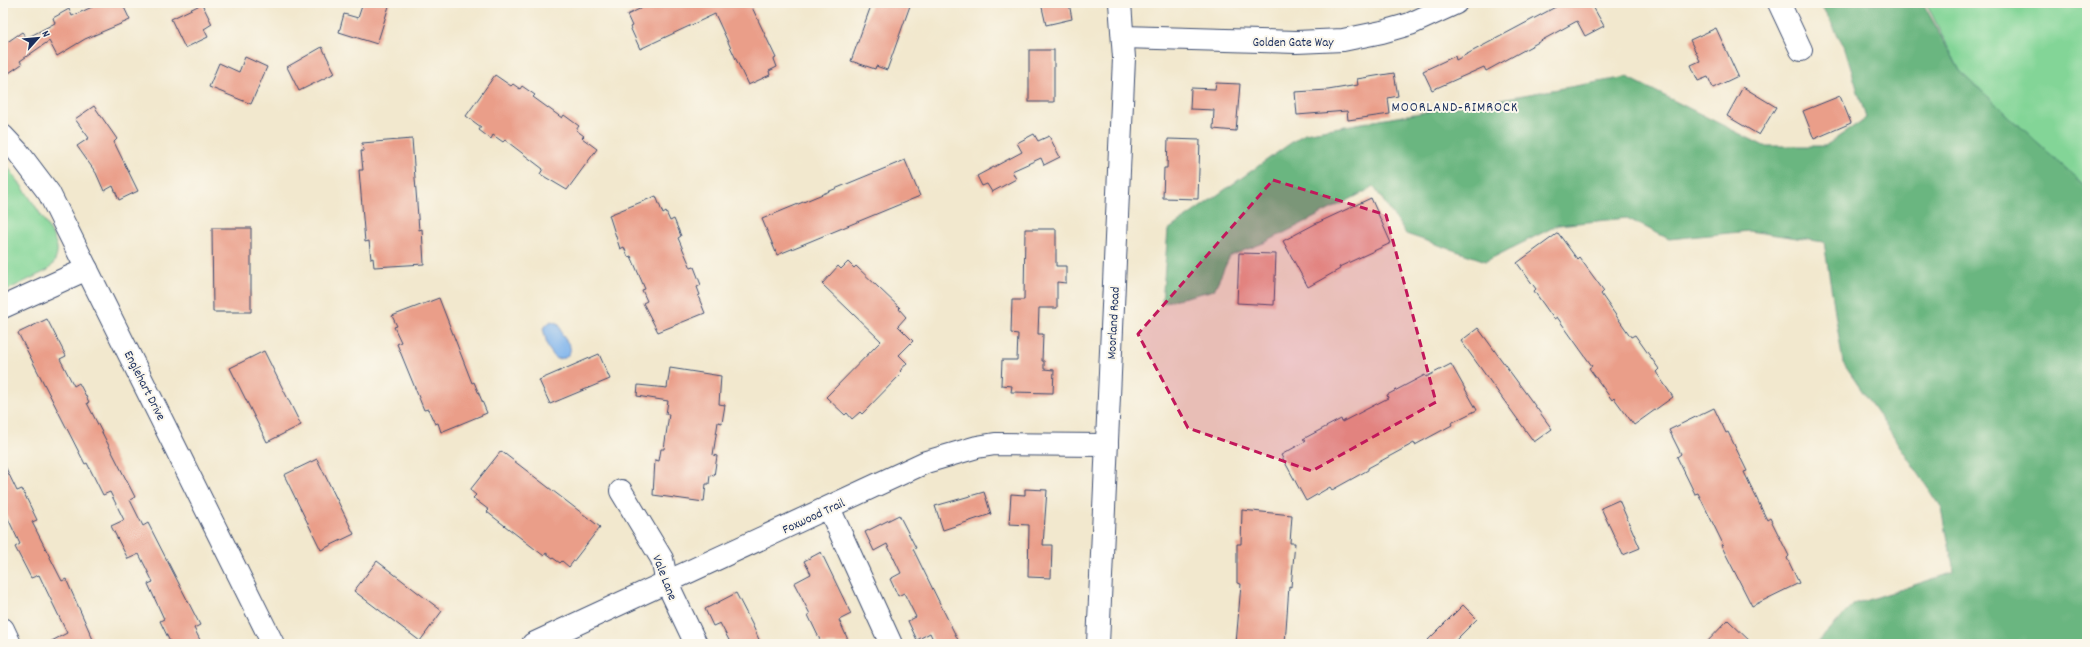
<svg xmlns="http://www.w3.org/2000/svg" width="2090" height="647" viewBox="0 0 2090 647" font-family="Dekko,sans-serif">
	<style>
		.green { fill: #83d597; stroke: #4f827a }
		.forest { fill: #6ab680; stroke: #42726f }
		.water { fill: #7eb3ec; stroke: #4c71a5 }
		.building { fill: #ea9e89 }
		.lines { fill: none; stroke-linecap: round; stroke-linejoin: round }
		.minor-casing { stroke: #3b4b6f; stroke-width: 24 }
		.minor { stroke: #fff; stroke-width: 22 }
		.marked { fill: #c2185b; fill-opacity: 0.2; stroke: #c2185b; stroke-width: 3; stroke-dasharray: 8 5; stroke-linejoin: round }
		.labels { text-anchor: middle; stroke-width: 4; stroke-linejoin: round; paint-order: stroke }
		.street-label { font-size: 13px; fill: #1b2f5e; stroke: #fbf7ec }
		.neighbourhood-label { font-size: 14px; letter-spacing: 1px; fill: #1b2f5e; stroke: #fbf7ec }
	</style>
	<rect width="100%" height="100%" fill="#fbf7ec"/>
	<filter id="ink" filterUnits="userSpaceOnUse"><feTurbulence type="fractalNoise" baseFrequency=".025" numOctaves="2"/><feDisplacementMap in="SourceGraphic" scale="8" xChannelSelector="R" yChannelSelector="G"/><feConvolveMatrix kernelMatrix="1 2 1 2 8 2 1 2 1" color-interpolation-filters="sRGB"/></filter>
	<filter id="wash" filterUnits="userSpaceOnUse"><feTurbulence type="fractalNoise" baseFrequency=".012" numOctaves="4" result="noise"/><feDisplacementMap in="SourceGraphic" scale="16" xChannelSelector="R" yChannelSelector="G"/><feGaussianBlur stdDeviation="0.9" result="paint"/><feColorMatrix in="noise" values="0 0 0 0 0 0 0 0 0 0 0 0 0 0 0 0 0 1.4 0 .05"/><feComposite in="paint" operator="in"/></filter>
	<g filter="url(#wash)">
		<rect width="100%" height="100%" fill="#f2e8ce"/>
		<!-- green -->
		<g class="green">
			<path d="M 1926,3 L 2087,3 L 2087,188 L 1960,71 Z"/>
			<path d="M 3,161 C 14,174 56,233 57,248 C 58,257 54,264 48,270 L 3,292 Z"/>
		</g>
		<!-- forest -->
		<path class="forest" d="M 1820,3 L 1923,3 L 1960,71 L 2087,188 L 2087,644 L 1816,644 L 1853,605 L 1954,572 L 1942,508 L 1843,363 L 1824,242 L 1749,231 L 1669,239 L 1627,218 L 1558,225 L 1486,261 L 1406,234 L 1374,187 L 1266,242 L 1230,256 L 1214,290 L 1162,303 L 1168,230 L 1305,133 L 1627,77 L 1764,146 L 1825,146 L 1866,118 L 1844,46 Z"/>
		<!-- water -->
		<path class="water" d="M 551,321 L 559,324 C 560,328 561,333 563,336 C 569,345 575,349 565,358 L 556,359 L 548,348 L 543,328 Z"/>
		<g id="blocks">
			<!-- building -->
			<g class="building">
				<path d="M 101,3 L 122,3 L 130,20 L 85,39 L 57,56 L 49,41 L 20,61 L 22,64 L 3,77 L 3,45 L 22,32 L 27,38 L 55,23 L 53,18 L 69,9 L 72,16 Z"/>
				<path d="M 363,3 L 390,3 L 377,44 L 339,32 L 344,14 L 358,18 Z"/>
				<path d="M 652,3 L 750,3 L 776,58 L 774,59 L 777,67 L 769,71 L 770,75 L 748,85 L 715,14 L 640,49 L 630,27 L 632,26 L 627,15 Z"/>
				<path d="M 872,3 L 911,3 L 887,70 L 876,66 L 875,69 L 851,61 Z"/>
				<path d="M 1041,3 L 1069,3 L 1072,19 L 1046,25 Z"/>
				<path d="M 1563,3 L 1591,3 L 1604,26 L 1585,36 L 1577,21 L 1486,71 L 1484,67 L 1432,90 L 1423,71 L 1455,56 L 1456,60 Z"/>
				<path d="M 202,4 L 212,24 L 204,29 L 208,37 L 185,48 L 171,19 Z"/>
				<path d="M 1716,28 L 1738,76 L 1713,88 L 1708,77 L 1698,81 L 1691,65 L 1700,61 L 1690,40 Z"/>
				<path d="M 322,47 L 335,73 L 299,91 L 287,67 Z"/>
				<rect x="1029" y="50" width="25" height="52"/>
				<path d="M 245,57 L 267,67 L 251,104 L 209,87 L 219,63 L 239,72 Z"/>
				<path d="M 1394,73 L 1398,96 L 1388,98 L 1390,114 L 1348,120 L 1347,111 L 1297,115 L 1295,92 L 1328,90 L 1358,85 L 1357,79 Z"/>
				<path d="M 495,75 L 511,86 L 513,84 L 520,89 L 522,86 L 535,95 L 533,97 L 562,118 L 564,115 L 579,126 L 576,130 L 584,136 L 582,138 L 597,149 L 567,190 L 540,174 L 543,169 L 505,140 L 503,142 L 493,135 L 491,139 L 479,130 L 481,127 L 466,116 Z"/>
				<path d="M 1216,83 L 1240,84 L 1236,131 L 1213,129 L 1214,110 L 1190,109 L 1191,88 L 1215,89 Z"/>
				<path d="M 1743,87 L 1776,107 L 1759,135 L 1727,116 Z"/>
				<path d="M 1840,96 L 1851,123 L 1814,139 L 1803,111 Z"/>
				<path d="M 94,106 L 117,139 L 114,142 L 138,191 L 119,200 L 113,186 L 104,191 L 96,173 L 77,146 L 89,138 L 75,119 Z"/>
				<path d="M 1034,134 L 1038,141 L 1049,136 L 1060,157 L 1044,165 L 1041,158 L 1012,171 L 1016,179 L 992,192 L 987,184 L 982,186 L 977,176 L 1022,152 L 1017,143 Z"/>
				<path d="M 412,139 L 419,230 L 422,229 L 424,264 L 374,267 L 373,258 L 371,259 L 369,241 L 365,242 L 359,170 L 363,170 L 361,151 L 363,151 L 362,143 Z"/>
				<path d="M 1168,139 L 1200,140 L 1198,199 L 1163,198 L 1164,168 L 1167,168 Z"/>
				<path d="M 905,160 L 920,196 L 777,255 L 762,219 Z"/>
				<path d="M 656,196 L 663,214 L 666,212 L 670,221 L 674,219 L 681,236 L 678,238 L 691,268 L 694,267 L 701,285 L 697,287 L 700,295 L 698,296 L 705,313 L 658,332 L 643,303 L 647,301 L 642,290 L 645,289 L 631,256 L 628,257 L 624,247 L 620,249 L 609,215 Z"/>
				<path d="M 1371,198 L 1391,243 L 1339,267 L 1340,269 L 1308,287 L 1283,241 L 1315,224 Z"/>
				<path d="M 212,228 L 251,228 L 251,312 L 213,312 Z"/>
				<path d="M 1025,229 L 1056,229 L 1056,266 L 1066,266 L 1066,283 L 1057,282 L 1057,308 L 1039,308 L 1038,334 L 1043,334 L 1042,361 L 1044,361 L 1044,369 L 1054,370 L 1053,393 L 1011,392 L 1012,386 L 1001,385 L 1002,360 L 1017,360 L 1018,334 L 1011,333 L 1012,300 L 1024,300 Z"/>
				<path d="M 1558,233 L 1577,259 L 1579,257 L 1604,291 L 1601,294 L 1631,337 L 1635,335 L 1659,369 L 1656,372 L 1673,397 L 1634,425 L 1614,398 L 1612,400 L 1589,368 L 1592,366 L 1557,317 L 1554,319 L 1534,291 L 1536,289 L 1517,263 Z"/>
				<path d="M 1239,253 L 1276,254 L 1274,305 L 1237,303 Z"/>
				<path d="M 848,262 L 854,268 L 856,266 L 900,308 L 899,309 L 906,317 L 898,326 L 913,341 L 899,355 L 907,363 L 900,371 L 902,373 L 862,414 L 860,412 L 852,419 L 847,413 L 845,415 L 826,397 L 881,341 L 822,284 L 838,266 L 841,269 Z"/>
				<path d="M 439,298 L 472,383 L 474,382 L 487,413 L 441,432 L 438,423 L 435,424 L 428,409 L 424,410 L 397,344 L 401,342 L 394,327 L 397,326 L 392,316 Z"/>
				<path d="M 47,319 L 66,356 L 60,359 L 74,386 L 79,383 L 89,402 L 87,403 L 135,497 L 130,500 L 143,526 L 148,523 L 200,625 L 194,628 L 202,644 L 171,644 L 160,621 L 164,619 L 148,584 L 153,582 L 139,554 L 128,559 L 111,526 L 124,520 L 110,492 L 103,495 L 87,463 L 85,464 L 18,333 Z"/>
				<path d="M 1478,328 L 1552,429 L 1534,442 L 1461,341 Z"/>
				<path d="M 264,351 L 301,425 L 267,442 L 230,368 Z"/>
				<path d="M 599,354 L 610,379 L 550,404 L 539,380 Z"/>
				<path d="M 1451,364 L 1477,410 L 1451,423 L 1452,425 L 1415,445 L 1414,443 L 1368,468 L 1368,470 L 1332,490 L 1330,487 L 1306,501 L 1281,455 L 1306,441 L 1303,439 L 1341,419 L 1342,422 L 1388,398 L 1387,395 L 1425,375 L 1426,377 Z"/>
				<path d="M 670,368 L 721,376 L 719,404 L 725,405 L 722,423 L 718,422 L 713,455 L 717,456 L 714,476 L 710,475 L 709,484 L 706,484 L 704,502 L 653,495 L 655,460 L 659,461 L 661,449 L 664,449 L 669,414 L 666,414 L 668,401 L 637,396 L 638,385 L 667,388 Z"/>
				<path d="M 1714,408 L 1726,433 L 1728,432 L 1747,471 L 1744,472 L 1767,520 L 1770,518 L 1789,556 L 1787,558 L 1799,583 L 1752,606 L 1721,545 L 1723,544 L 1698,493 L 1695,494 L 1677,457 L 1681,454 L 1669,430 Z"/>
				<path d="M 501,451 L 600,527 L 569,567 L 562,561 L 560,563 L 546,553 L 544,556 L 487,512 L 489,510 L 473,498 L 476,495 L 470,490 Z"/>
				<path d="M 317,459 L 354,534 L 321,550 L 284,475 Z"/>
				<path d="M 3,462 L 17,491 L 22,489 L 37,520 L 32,522 L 62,581 L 66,579 L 95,644 L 46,644 L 67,633 L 39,575 L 31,578 L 15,547 L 20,544 L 3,508 Z"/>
				<path d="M 1025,489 L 1047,490 L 1043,545 L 1052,545 L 1051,578 L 1028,577 L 1029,525 L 1009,524 L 1011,494 L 1025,495 Z"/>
				<path d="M 984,492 L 991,514 L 943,530 L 935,506 Z"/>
				<path d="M 1619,500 L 1640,548 L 1623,555 L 1601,508 Z"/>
				<path d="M 1242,510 L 1292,515 L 1290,543 L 1295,543 L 1291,587 L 1289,586 L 1285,644 L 1236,644 L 1241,584 L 1237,583 L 1237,544 L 1241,544 Z"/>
				<path d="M 899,515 L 916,548 L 913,549 L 958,640 L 949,644 L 935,644 L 930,633 L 917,640 L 908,621 L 916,617 L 904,593 L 898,596 L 890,579 L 901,573 L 887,544 L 874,551 L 865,532 Z"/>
				<path d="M 821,552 L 851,614 L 839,620 L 850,644 L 822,644 L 808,615 L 810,614 L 794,583 L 811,574 L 804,561 Z"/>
				<path d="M 377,561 L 442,611 L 420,641 L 354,591 Z"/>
				<path d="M 736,593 L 752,624 L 761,644 L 731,644 L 720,623 L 713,626 L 705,609 Z"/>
				<path d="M 1463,605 L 1477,619 L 1452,644 L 1424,644 Z"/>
				<path d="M 1728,620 L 1753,644 L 1705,644 Z"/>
			</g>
		</g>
	</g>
	<g filter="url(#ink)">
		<use href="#blocks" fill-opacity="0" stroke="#3b4b6f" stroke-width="1"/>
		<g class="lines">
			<defs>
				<g id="minor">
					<path d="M 1779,3 L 1801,50"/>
					<path d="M 1123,37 L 1296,42 L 1343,40 L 1382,32 L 1410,24 L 1456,3"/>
					<path d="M 3,136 L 18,152 L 49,193 L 273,644"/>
					<path d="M 3,307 L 87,269"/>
					<path d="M 621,491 L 662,559 L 667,583 L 696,644"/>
					<path d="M 829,508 L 891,644"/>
					<path d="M 3,629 L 10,644"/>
					<path d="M 533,644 L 926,462 L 977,447 L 995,444 L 1107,445"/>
					<path d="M 1098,644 L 1124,58 L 1120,3"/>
				</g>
			</defs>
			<!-- minor casing -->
			<use href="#minor" class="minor-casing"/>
			<!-- minor -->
			<use href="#minor" class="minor"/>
		</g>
	</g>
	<!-- marked area -->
	<path class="marked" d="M 1273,180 L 1386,215 L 1436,402 L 1312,471 L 1188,428 L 1138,334 Z"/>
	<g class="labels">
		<!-- street labels -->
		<g class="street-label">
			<text x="1293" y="46">Golden Gate Way</text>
			<text transform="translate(1112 323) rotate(-87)" y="5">Moorland Road</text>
			<text transform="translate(146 385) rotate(63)" y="5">Englehart Drive</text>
			<text transform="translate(813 515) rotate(-25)" y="5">Foxwood Trail</text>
			<text transform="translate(666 577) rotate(69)" y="5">Vale Lane</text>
		</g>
		<!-- neighbourhood labels -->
		<g class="neighbourhood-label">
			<text x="1455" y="111">MOORLAND-RIMROCK</text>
		</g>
	</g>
	<!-- margin -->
	<rect width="2090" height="647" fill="none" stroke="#fbf7ec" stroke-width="16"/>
	<!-- north arrow -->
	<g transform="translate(38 38) rotate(63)" stroke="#fbf7ec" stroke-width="3" paint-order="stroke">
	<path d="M0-3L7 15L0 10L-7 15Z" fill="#1b2f5e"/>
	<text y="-6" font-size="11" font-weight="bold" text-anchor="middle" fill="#1b2f5e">N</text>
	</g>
</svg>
